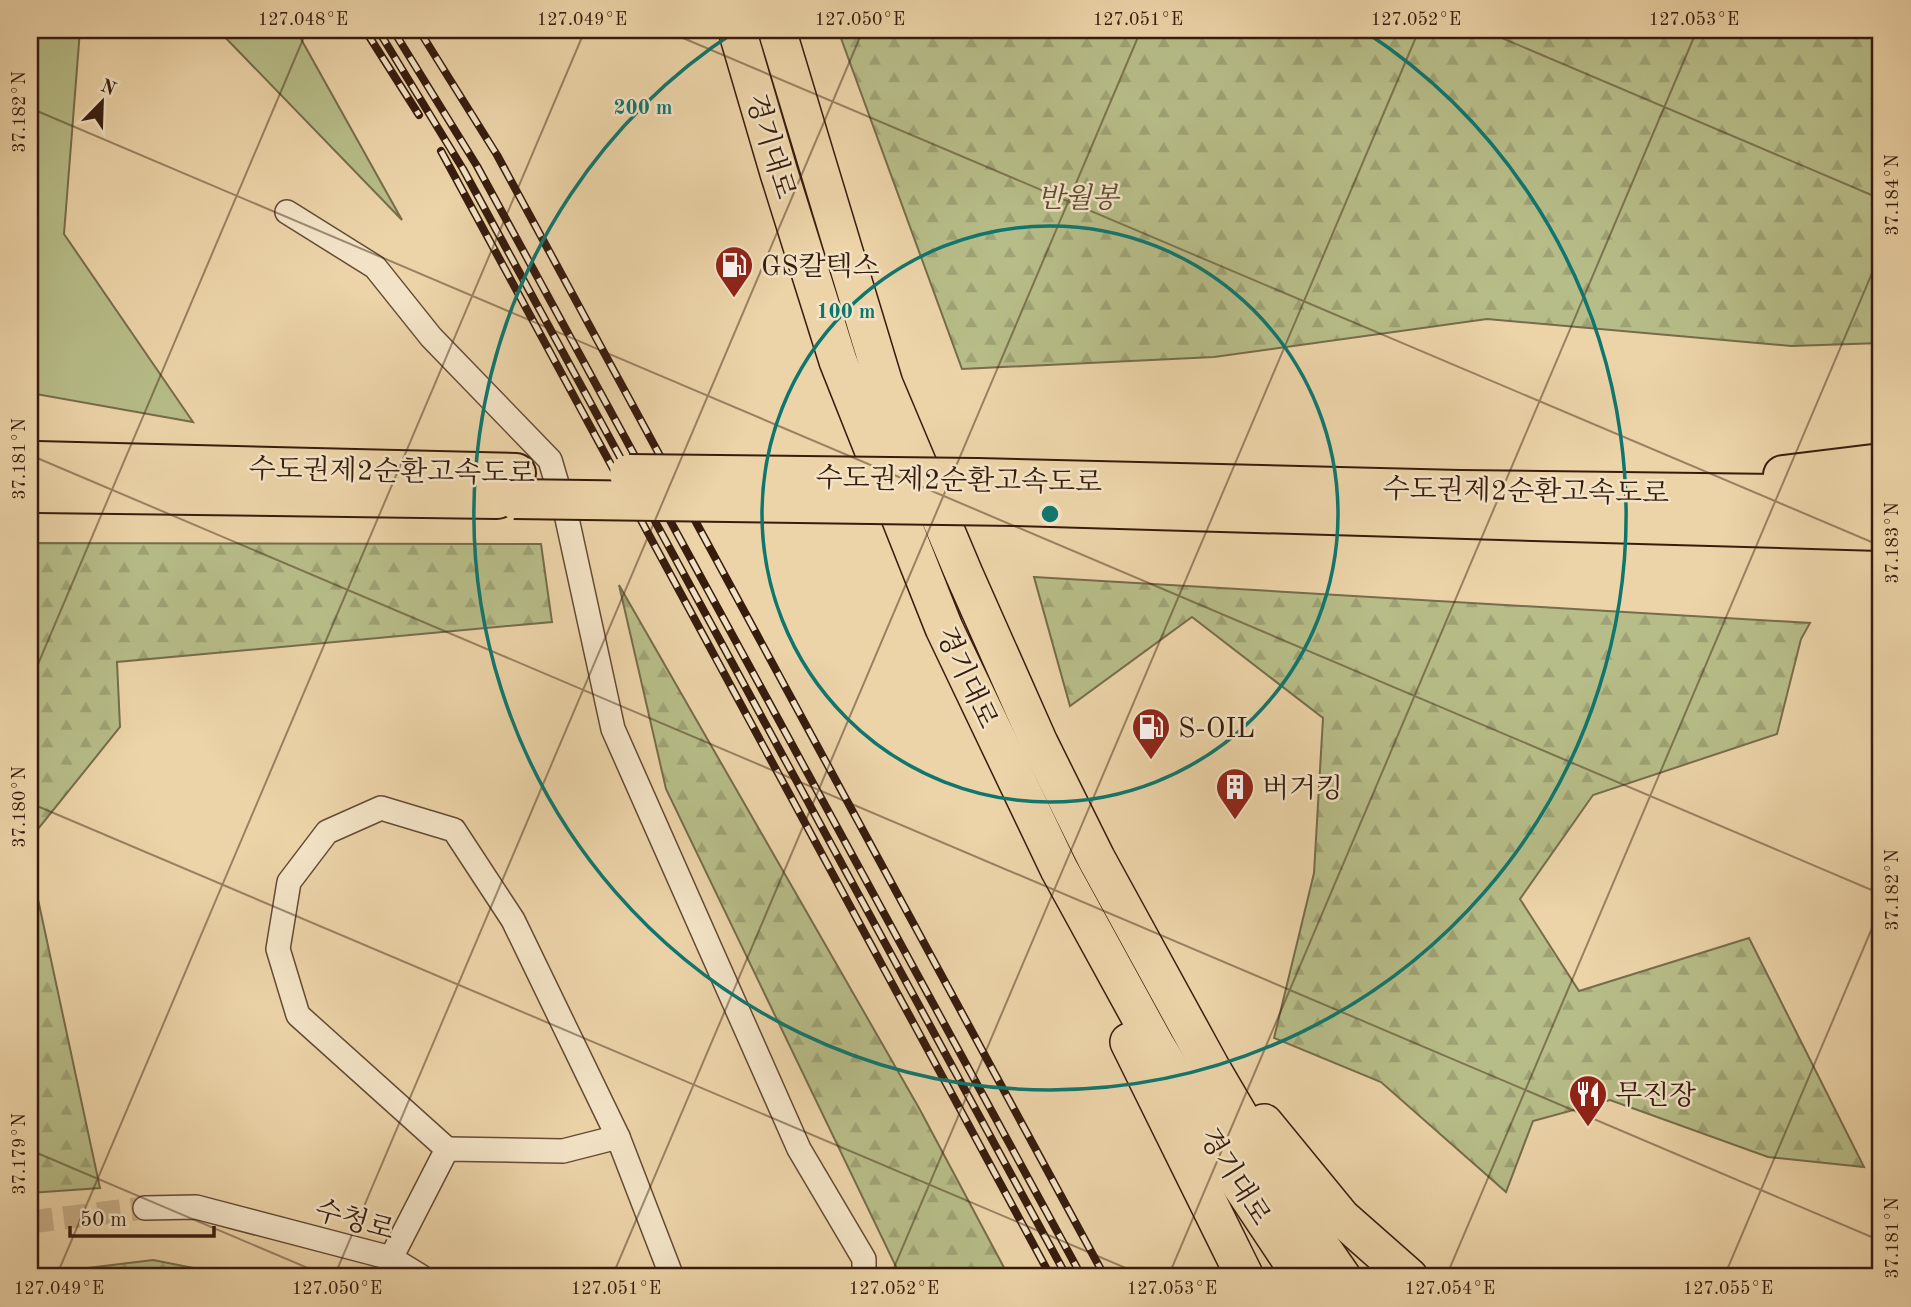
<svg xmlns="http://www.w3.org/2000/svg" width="1911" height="1307" viewBox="0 0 1911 1307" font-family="'Old Standard TT','Noto Serif KR',serif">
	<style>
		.forest { fill: url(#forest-firs); stroke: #776c4b; stroke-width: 2 }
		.park { fill: #b7bd88; stroke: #776c4b; stroke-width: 2 }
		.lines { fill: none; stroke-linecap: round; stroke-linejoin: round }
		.street-tunnel { stroke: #c8af89; stroke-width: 23; stroke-dasharray: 23 11; stroke-linecap: butt }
		.street-casing { stroke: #644a34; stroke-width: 26 }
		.primary-casing { stroke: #371c0e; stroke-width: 40 }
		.highway-casing { stroke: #371c0e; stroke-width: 42 }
		.street { stroke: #f3e3c6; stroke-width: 23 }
		.primary { stroke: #ecd4a8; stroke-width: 37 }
		.highway { stroke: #ecd4a8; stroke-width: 38 }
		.rail-casing { stroke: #371c0e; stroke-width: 8 }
		.rail { stroke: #f3e3c6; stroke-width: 5; stroke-dasharray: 16; stroke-linecap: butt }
		.highway-bridge-casing { stroke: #371c0e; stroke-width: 42; stroke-linecap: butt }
		.highway-bridge { stroke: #ecd4a8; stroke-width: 38 }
		.ticks { fill: none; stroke: #371c0e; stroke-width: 2; stroke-opacity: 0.45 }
		.ring { fill: none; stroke: #0f766e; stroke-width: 3.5 }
		.labels { text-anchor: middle; stroke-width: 5; stroke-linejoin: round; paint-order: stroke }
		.street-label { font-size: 28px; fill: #371c0e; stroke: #f3e3c6 }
		.park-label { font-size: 28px; font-style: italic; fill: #5d4c33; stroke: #f3e3c6 }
		.poi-label { font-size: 28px; fill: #371c0e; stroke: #f3e3c6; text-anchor: start }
		.centre { fill: #0f766e; stroke: #f3e3c6; stroke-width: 3.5 }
		.ring-label { font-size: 21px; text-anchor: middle; font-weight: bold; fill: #0f766e; stroke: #f3e3c6; stroke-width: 5; stroke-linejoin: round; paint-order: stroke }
		.neatline { fill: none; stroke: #371c0e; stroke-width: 2.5 }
		.ticks-label { font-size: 18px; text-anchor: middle; fill: #371c0e }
	</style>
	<defs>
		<pattern id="forest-firs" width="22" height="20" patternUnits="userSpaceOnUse" patternTransform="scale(1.75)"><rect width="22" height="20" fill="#b7bd88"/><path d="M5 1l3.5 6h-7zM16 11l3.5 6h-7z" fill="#9ea274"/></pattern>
	</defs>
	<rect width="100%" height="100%" fill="#ecd4a8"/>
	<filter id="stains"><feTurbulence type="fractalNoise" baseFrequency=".00286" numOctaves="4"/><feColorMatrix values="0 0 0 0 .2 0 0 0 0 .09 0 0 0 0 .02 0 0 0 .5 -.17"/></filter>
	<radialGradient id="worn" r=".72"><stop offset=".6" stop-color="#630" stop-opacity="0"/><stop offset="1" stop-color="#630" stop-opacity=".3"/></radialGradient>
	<!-- forest -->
	<g class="forest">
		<path d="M 838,30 L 1881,30 L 1881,343 L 1791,346 L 1487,319 L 1214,357 L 962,369 Z"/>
		<path d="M 30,543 L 541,544 L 552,622 L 117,662 L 120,727 L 30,839 Z"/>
		<path d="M 1034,577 L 1810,623 L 1801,639 L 1777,734 L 1593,795 L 1520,899 L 1579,991 L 1749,938 L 1864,1167 L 1768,1157 L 1610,1100 L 1533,1121 L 1506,1192 L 1381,1082 L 1274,1038 L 1314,873 L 1323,718 L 1192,617 L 1070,706 Z"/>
		<path d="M 619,585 L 919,1108 L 1009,1277 L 901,1277 L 666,789 Z"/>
		<path d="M 30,862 L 100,1188 L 30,1193 Z"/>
		<path d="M 153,1260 L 239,1277 L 30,1277 L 30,1275 Z"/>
	</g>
	<!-- park -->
	<g class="park">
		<path d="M 30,30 L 80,30 L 64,234 L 193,422 L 30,393 Z"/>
		<path d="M 218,30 L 296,30 L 402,220 Z"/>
	</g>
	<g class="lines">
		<!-- street-tunnel -->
		<path class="street-tunnel" d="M 30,1222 L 145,1208"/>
		<defs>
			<g id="street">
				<path d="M 287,212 L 375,267 L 431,337 L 550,460 L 566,514 L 613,729 L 799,1149 L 864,1259 L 864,1277"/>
				<path d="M 447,1149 L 298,1015 L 278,949 L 289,882 L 327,832 L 381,808 L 454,830 L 513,920 L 618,1137"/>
				<path d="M 145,1208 L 196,1207 L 391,1258 L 422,1277"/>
				<path d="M 391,1258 L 447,1149 L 563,1151 L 618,1137 L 672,1277"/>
			</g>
			<g id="primary">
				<path d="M 737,30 L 779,173 L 838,361 L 944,628 L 1059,869 L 1156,1046 L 1242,1187 L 1302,1277"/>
				<path d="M 777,30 L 884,384 L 964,574 L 1039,743 L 1096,858 L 1210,1066 L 1288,1199 L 1342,1277"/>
				<path d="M 1129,1042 L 1245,1277"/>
				<path d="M 1264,1123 L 1341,1217 L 1409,1277"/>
			</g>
			<g id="highway">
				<path d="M 37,461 L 516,473"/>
				<path d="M 1783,475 L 1881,463"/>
				<path d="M 977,478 L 1460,490 L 1778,494 L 1881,498"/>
				<path d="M 37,493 L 497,499"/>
				<path d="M 1015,506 L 1881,531"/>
			</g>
		</defs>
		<!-- street casing -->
		<use href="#street" class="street-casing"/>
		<!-- primary casing -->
		<use href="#primary" class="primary-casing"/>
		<!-- highway casing -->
		<use href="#highway" class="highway-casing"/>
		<!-- street -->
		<use href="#street" class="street"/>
		<!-- primary -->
		<use href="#primary" class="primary"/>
		<!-- highway -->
		<use href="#highway" class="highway"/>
		<defs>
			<g id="rail">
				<path d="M 365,30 L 419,115"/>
				<path d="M 378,30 L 463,169 L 1067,1277"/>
				<path d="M 393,30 L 477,166 L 1082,1277"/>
				<path d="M 419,30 L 497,155 L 1105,1277"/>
				<path d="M 441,151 L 1051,1277"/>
			</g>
		</defs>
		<!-- rail casing -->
		<use href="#rail" class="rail-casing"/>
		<!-- rail -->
		<use href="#rail" class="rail"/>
		<defs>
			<g id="highway-bridge">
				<path d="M 629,474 L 977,478"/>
				<path d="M 514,499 L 1015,506"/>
			</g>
		</defs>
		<!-- highway-bridge casing -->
		<use href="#highway-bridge" class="highway-bridge-casing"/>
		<!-- highway-bridge -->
		<use href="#highway-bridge" class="highway-bridge"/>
	</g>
	<!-- ticks -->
	<path class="ticks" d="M 664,30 L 1881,546M 1483,30 L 1881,199M 30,108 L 1881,894M 30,455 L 1881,1241M 30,683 L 307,30M 30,803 L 1147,1277M 30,1150 L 329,1277M 56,1277 L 585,30M 334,1277 L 863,30M 612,1277 L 1141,30M 890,1277 L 1419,30M 1168,1277 L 1697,30M 1446,1277 L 1881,252M 1724,1277 L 1881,907"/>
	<!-- distance rings -->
	<g class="ring">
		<circle cx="1050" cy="514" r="288"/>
		<path d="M1364 31A576 576 0 1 1 736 31"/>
	</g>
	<!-- icons -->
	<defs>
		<symbol id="fuel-pin" viewBox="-11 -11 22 30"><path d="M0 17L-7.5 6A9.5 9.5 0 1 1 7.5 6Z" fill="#8f2418" stroke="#f3e3c6"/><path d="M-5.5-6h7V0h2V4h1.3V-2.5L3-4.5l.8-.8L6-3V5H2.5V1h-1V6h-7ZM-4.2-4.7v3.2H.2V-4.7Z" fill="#fff"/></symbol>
		<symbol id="building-pin" viewBox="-11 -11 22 30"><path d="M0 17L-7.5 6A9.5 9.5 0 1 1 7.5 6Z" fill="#8f2418" stroke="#f3e3c6"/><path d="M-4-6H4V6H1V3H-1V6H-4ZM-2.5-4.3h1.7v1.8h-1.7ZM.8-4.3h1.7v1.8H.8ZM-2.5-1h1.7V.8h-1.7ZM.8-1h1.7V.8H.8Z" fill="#fff"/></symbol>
		<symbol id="restaurant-pin" viewBox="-11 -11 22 30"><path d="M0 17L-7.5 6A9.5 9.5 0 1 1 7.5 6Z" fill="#8f2418" stroke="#f3e3c6"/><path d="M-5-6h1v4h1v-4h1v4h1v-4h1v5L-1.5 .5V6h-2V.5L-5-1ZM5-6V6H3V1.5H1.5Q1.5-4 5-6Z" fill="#fff"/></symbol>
	</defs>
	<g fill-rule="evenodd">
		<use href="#fuel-pin" x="712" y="243" width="44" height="60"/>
		<use href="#fuel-pin" x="1129" y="705" width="44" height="60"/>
		<use href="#building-pin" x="1213" y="765" width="44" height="60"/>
		<use href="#restaurant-pin" x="1566" y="1072" width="44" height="60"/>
	</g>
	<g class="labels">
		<!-- street labels -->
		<g class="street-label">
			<text transform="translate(772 146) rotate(73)" y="10">경기대로</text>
			<text transform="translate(392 470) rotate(1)" y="10">수도권제2순환고속도로</text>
			<text transform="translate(959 479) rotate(1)" y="10">수도권제2순환고속도로</text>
			<text transform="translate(1526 490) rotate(1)" y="10">수도권제2순환고속도로</text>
			<text transform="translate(968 677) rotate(65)" y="10">경기대로</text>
			<text transform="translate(1236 1176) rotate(58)" y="10">경기대로</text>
			<text transform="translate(355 1219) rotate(16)" y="10">수청로</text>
		</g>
		<!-- park labels -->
		<g class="park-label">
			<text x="1078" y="207">반월봉</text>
		</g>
		<!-- poi labels -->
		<g class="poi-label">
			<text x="761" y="275">GS칼텍스</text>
			<text x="1178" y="737">S-OIL</text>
			<text x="1262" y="797">버거킹</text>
			<text x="1615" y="1104">무진장</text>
		</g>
	</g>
	<circle cx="1050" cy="514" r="10" class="centre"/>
	<g class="ring-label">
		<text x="643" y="114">200 m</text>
		<text x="846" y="318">100 m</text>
	</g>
	<!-- margin -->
	<rect width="1911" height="1307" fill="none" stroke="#ecd4a8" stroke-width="77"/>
	<!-- north arrow -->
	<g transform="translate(102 102) rotate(23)" stroke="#f3e3c6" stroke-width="5" paint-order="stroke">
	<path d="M0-5L12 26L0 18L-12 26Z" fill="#371c0e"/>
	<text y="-10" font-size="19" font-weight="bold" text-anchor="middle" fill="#371c0e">N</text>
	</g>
	<!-- scale -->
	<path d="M70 1226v10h144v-10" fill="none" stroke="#371c0e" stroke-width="3.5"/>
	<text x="80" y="1226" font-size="21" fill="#371c0e" stroke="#f3e3c6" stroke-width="5" paint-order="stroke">50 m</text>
	<rect x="38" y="38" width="1834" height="1230" class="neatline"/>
	<g class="ticks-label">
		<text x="303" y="25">127.048°E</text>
		<text x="582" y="25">127.049°E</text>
		<text x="860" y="25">127.050°E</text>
		<text x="1138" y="25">127.051°E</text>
		<text x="1416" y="25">127.052°E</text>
		<text x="1694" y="25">127.053°E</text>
		<text transform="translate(19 112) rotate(-90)" y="6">37.182°N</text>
		<text transform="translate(1892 195) rotate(-90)" y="6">37.184°N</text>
		<text transform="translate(19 459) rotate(-90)" y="6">37.181°N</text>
		<text transform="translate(1892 543) rotate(-90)" y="6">37.183°N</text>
		<text transform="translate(19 807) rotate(-90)" y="6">37.180°N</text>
		<text transform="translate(1892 890) rotate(-90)" y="6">37.182°N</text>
		<text transform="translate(19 1154) rotate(-90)" y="6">37.179°N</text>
		<text transform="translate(1892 1238) rotate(-90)" y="6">37.181°N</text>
		<text x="59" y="1294">127.049°E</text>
		<text x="337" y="1294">127.050°E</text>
		<text x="616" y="1294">127.051°E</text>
		<text x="894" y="1294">127.052°E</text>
		<text x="1172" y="1294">127.053°E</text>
		<text x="1450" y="1294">127.054°E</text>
		<text x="1728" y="1294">127.055°E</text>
	</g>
	<rect width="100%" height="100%" filter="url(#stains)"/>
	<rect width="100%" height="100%" fill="url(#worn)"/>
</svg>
